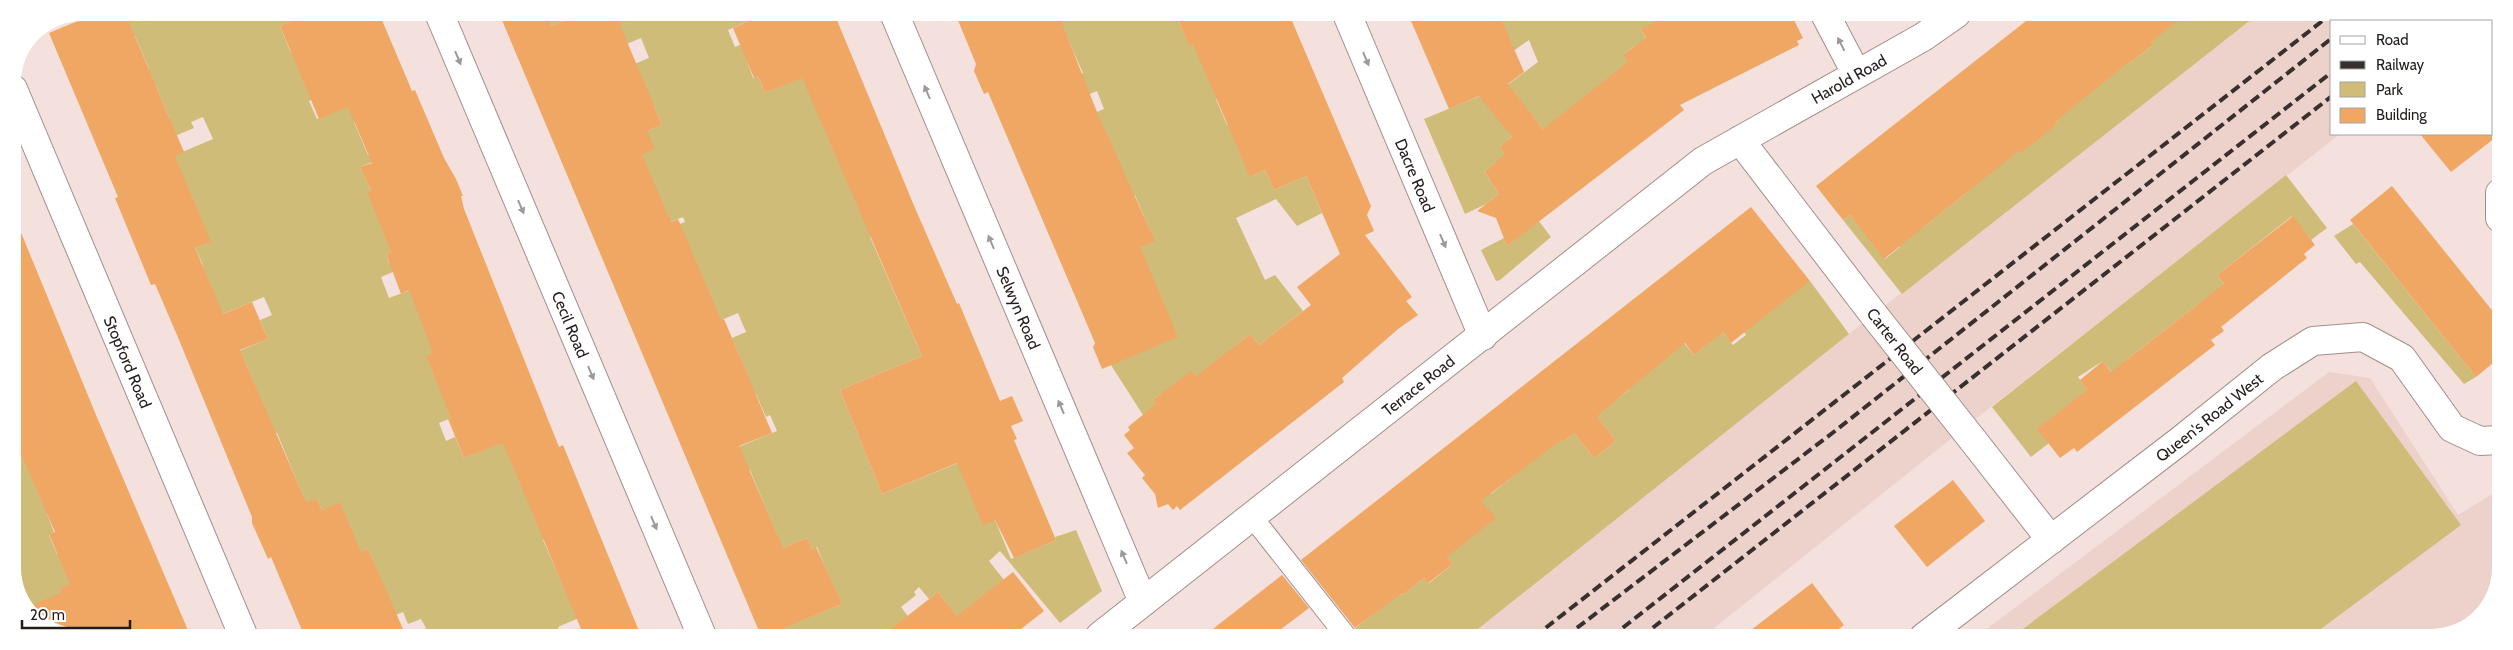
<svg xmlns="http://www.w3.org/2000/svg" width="2513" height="650" viewBox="0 0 2513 650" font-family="Cabin,sans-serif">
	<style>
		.built { fill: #edd1cb }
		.green { fill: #d0bc79 }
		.building { fill: #efa763 }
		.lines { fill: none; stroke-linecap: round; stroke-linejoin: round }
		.service-casing { stroke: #a18f8b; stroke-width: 22 }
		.minor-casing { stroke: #a18f8b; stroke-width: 30 }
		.primary-casing { stroke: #a18f8b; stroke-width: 30 }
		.service { stroke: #fff; stroke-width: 20 }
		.minor { stroke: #fff; stroke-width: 28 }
		.primary { stroke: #fff; stroke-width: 28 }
		.rail { stroke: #38302f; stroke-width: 4; stroke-dasharray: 10 5; stroke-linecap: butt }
		.minor-bridge-casing { stroke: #a18f8b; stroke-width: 30; stroke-linecap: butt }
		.minor-bridge { stroke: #fff; stroke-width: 28 }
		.oneway { fill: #9c9998 }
		.labels { text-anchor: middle; stroke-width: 4.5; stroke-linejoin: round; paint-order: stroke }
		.street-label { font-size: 16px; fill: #231c1b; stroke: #fff }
	</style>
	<rect width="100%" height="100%" fill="#f4e0dc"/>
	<!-- built -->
	<g class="built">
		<path d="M 2257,15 L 2449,15 L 2459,21 L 2332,21 L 2332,134 L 2340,134 L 1987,410 L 1703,637 L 1468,637 L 1859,326 Z"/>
		<path d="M 2329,372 L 2370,378 L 2458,515 L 2499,490 L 2498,586 L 2474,623 L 2431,637 L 1976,637 Z"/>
	</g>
	<!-- green -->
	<g class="green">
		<path d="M 125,13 L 291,13 L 292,15 L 313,13 L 280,26 L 290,51 L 326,94 L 309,101 L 317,119 L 367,98 L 354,122 L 368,155 L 381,159 L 360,167 L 371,191 L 414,243 L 386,254 L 389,263 L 397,260 L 400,269 L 381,277 L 389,298 L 408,291 L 408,288 L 466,340 L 427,356 L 433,373 L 489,403 L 439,423 L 446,441 L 455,437 L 464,458 L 504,442 L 585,522 L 543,540 L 571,603 L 588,614 L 558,627 L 561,636 L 413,636 L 426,628 L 421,619 L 408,624 L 403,612 L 364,628 L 375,566 L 368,549 L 355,555 L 350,527 L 340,503 L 322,510 L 317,499 L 281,514 L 304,498 L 277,433 L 251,443 L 270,421 L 244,359 L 232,354 L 268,339 L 260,320 L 272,315 L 264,297 L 215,317 L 202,263 L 195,248 L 210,242 L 154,164 L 213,139 L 203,117 L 191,122 L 194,128 L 144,149 L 170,119 L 156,86 L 116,83 L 149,69 L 135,36 L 95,33 L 127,18 Z"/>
		<path d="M 547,13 L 582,13 L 552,26 Z"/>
		<path d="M 615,13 L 767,13 L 728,30 L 735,47 L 791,23 L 797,39 L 747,61 L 753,78 L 758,76 L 765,93 L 810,74 L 909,219 L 870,237 L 922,356 L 840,390 L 882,494 L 1007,443 L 995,520 L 1011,559 L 1056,540 L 1055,537 L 1076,530 L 1102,591 L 1060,623 L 1000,551 L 989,561 L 1004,580 L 960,620 L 938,592 L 929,599 L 919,587 L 914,592 L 916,595 L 901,607 L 923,636 L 911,636 L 901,624 L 882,636 L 771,636 L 770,634 L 842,604 L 839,598 L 832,601 L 827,572 L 817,547 L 812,549 L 807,538 L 774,552 L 777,535 L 750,470 L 705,489 L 736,448 L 777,431 L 770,415 L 766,417 L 756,394 L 720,409 L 704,373 L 740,357 L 732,338 L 746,332 L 738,313 L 688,334 L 680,224 L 685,222 L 683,217 L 670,222 L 616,177 L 647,131 L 662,125 L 654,106 L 620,70 L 649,58 L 641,38 L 610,51 L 602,25 L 617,18 Z"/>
		<path d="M 1041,13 L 1183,14 L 1177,17 L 1189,45 L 1208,38 L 1232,93 L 1216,99 L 1227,125 L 1243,119 L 1250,177 L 1265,170 L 1274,190 L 1306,176 L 1322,213 L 1297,226 L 1276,199 L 1236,218 L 1265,280 L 1275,275 L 1303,311 L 1259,345 L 1250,334 L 1231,349 L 1258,385 L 1164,396 L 1161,394 L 1153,400 L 1162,412 L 1143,415 L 1111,365 L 1113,258 L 1154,240 L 1135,195 L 1118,202 L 1082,118 L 1104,109 L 1097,91 L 1050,110 L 1042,90 L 1083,73 L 1067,37 Z"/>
		<path d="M 1499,14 L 1681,14 L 1641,29 L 1661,69 L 1655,73 L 1635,46 L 1623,55 L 1643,81 L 1543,129 L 1532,115 L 1509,133 L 1512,137 L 1500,146 L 1508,157 L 1495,163 L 1485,172 L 1499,194 L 1486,204 L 1465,214 L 1424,119 L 1509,84 L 1538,62 L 1529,40 L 1512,52 L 1467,37 L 1501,19 Z"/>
		<path d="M 2129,14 L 2142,15 L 2158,35 L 2185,15 L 2257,15 L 1902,294 L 1843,220 L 1850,215 L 1885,259 L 1900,247 L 1898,244 L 1924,227 L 1969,191 L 1935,148 L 2014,154 L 2058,123 L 2037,97 L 2124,53 L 2131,62 L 2153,45 Z"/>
		<path d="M 2286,175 L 2327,228 L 2311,240 L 2292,216 L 2217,275 L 2235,299 L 2201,302 L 2125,361 L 2130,396 L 2103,361 L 2078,377 L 2087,390 L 2049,443 L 2031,457 L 1992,407 Z"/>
		<path d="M 1538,220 L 1551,237 L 1500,280 L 1496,281 L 1481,250 L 1504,238 L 1507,246 Z"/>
		<path d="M 2353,224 L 2476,377 L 2464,384 L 2360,262 L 2356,264 L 2334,236 Z"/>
		<path d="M 1810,281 L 1849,334 L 1468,637 L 1356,636 L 1352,631 L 1401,592 L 1403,595 L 1424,578 L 1429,583 L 1453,564 L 1447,557 L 1470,488 L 1480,480 L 1491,494 L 1547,449 L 1550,425 L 1563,442 L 1574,433 L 1594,458 L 1616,441 L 1596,415 L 1629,390 L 1617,373 L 1684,343 L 1694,355 L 1704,347 L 1701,305 L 1733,345 L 1746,335 L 1738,323 Z"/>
		<path d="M 2356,381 L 2461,525 L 2310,637 L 2012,637 Z"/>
		<path d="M 52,422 L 22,455 L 42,502 L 81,486 L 86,497 L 47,514 L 54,532 L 49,535 L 57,554 L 102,535 L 78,581 L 60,589 L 68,609 L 140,624 L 114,635 L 64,635 L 46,624 L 38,603 L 27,607 L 13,573 L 13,438 Z"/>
	</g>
	<!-- building -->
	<g class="building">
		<path d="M 97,13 L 125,13 L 184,152 L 175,156 L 211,242 L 195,248 L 223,314 L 252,302 L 268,339 L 240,350 L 306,502 L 317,499 L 322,510 L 340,502 L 361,552 L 368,549 L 406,636 L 304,635 L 271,557 L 268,559 L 252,523 L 252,517 L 177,335 L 155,284 L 151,285 L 115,198 L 118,197 L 49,33 Z"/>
		<path d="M 291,13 L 379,13 L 412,91 L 415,90 L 444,158 L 456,179 L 463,196 L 461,196 L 464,209 L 559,447 L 563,445 L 641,636 L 584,636 L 503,443 L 464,458 L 448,419 L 451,418 L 426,356 L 433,353 L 409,290 L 401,294 L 386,254 L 391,252 L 367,192 L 371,191 L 360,167 L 372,163 L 348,107 L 319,119 L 280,26 L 294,20 Z"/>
		<path d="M 499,13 L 547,13 L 552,26 L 582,13 L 615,13 L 662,125 L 647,131 L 655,149 L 642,155 L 671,222 L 678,219 L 721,320 L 724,319 L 772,433 L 739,446 L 783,548 L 807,538 L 812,549 L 816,547 L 842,604 L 766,636 L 761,636 Z"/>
		<path d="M 767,13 L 834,13 L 915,208 L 957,304 L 959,303 L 1000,401 L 1012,396 L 1023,421 L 1011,426 L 1017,439 L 1014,440 L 1056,540 L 1014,558 L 995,520 L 983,525 L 957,463 L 882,494 L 840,390 L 922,356 L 802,78 L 765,93 L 758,76 L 754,78 L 733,28 Z"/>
		<path d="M 955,13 L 1058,13 L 1097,112 L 1155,241 L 1140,247 L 1178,337 L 1102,369 L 1093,347 L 1095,343 L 988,92 L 984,94 L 974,71 L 976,64 Z"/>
		<path d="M 1176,14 L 1289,14 L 1371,206 L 1367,215 L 1374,231 L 1365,235 L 1412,297 L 1406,301 L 1418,315 L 1398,329 L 1342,378 L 1344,382 L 1180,510 L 1177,506 L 1173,510 L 1168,504 L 1158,508 L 1155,494 L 1142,478 L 1145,475 L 1127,453 L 1134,448 L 1124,435 L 1130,430 L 1128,427 L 1156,404 L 1153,400 L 1192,370 L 1195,377 L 1250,334 L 1259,345 L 1311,305 L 1297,287 L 1340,254 L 1306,176 L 1274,190 L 1265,170 L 1250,177 L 1193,44 L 1189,46 Z"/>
		<path d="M 1408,14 L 1499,14 L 1524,72 L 1508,84 L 1543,129 L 1628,62 L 1623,55 L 1646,38 L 1641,29 L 1672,14 L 1791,14 L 1803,38 L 1797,41 L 1799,45 L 1680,105 L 1684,110 L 1507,246 L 1496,218 L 1477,211 L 1499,194 L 1485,172 L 1505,154 L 1500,146 L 1512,137 L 1479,96 L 1449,109 Z"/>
		<path d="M 2035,14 L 2185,15 L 2151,42 L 2153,45 L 2131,62 L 2130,61 L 2056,121 L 2058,123 L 2039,139 L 2020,153 L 2019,151 L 1884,259 L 1850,215 L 1843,220 L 1816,186 Z"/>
		<path d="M 2420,134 L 2500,134 L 2451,172 Z"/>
		<path d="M 2392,186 L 2499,319 L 2499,358 L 2476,377 L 2350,220 Z"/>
		<path d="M 1751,207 L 1810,281 L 1731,343 L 1723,332 L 1694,355 L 1685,343 L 1597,416 L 1616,441 L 1594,458 L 1574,433 L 1563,442 L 1561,440 L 1481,501 L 1496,518 L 1447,557 L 1453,564 L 1428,583 L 1424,578 L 1403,595 L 1402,593 L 1355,628 L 1301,560 Z"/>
		<path d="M 13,213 L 96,415 L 190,635 L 64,635 L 30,614 L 27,607 L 61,593 L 60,588 L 70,584 L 49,534 L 55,532 L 13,436 Z"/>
		<path d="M 2293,216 L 2315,245 L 2304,254 L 2307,258 L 2221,327 L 2224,331 L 2211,340 L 2215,345 L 2077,452 L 2074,448 L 2060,458 L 2037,429 L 2087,390 L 2080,380 L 2103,361 L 2111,372 L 2224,284 L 2217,275 Z"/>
		<path d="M 1953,480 L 1985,521 L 1927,567 L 1894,526 Z"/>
		<path d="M 1013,572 L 1044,611 L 1012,636 L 882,636 L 938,592 L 957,616 Z"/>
		<path d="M 1282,575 L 1309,608 L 1272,636 L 1204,636 Z"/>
		<path d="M 1812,583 L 1844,625 L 1828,637 L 1742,637 Z"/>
	</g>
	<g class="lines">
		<defs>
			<path id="service" d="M 1253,518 L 1346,636"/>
			<g id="minor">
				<path id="s1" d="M 439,13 L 702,636"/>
				<path id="s2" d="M 894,13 L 1143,602"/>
				<path id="s3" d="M 1347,14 L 1483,336"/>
				<path d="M 1825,14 L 1856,73"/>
				<path d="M 1740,140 L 1874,315"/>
				<path d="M 2500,218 L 2500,193"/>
				<path d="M 1972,439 L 2051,540"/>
				<path id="s4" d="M 1100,636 L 1703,161 L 1923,37 L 1956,14"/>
				<path id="s5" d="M 1924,637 L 2181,440 L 2272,367 L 2313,341 L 2363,337 L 2402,358 L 2452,428 L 2480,441 L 2499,440"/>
			</g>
			<g id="primary">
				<path id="s6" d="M 13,89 L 243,635"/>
			</g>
		</defs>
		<!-- service casing -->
		<use href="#service" class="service-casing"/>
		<!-- minor casing -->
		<use href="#minor" class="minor-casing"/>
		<!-- primary casing -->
		<use href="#primary" class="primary-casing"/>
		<!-- service -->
		<use href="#service" class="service"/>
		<!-- minor -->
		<use href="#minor" class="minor"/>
		<!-- primary -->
		<use href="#primary" class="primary"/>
		<!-- rail -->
		<g class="rail">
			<path d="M 2353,21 L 2361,15"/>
			<path d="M 2396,21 L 2404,15"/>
			<path d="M 2426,21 L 2434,15"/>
			<path d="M 1534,637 L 2330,15"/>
			<path d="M 1565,637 L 1835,431 L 2332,38"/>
			<path d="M 1611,637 L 2332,72"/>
			<path d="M 1641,637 L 2332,96"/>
		</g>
		<defs>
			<path id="minor-bridge" d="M 1874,315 L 1972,439"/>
		</defs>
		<!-- minor-bridge casing -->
		<use href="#minor-bridge" class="minor-bridge-casing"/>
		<!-- minor-bridge -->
		<use href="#minor-bridge" class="minor-bridge"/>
	</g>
	<!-- one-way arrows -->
	<defs><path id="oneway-solid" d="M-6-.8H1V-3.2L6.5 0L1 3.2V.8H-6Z" transform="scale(1.25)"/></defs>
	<g class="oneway">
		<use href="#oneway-solid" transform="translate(1841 44) rotate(-117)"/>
		<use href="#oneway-solid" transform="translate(458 58) rotate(67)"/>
		<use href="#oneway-solid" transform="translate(1366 59) rotate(67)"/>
		<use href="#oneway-solid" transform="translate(927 92) rotate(-113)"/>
		<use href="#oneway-solid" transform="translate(521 207) rotate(67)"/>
		<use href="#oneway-solid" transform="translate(1443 241) rotate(67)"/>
		<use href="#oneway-solid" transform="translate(991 242) rotate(-113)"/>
		<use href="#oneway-solid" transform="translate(591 373) rotate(67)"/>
		<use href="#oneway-solid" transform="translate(1061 407) rotate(-113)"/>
		<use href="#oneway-solid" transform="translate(654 523) rotate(67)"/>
		<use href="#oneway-solid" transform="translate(1124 557) rotate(-113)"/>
	</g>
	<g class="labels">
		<!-- street labels -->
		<g class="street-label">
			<text dy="6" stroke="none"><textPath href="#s4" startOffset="935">Harold Road</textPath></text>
			<text dy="6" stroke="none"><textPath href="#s3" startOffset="175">Dacre Road</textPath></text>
			<text dy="6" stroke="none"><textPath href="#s2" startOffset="320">Selwyn Road</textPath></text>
			<text dy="6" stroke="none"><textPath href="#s1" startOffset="338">Cecil Road</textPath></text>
			<text transform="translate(1895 341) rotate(52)" y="6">Carter Road</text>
			<text dy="6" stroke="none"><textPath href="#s6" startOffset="296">Stopford Road</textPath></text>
			<text dy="6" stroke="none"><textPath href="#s4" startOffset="405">Terrace Road</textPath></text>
			<text dy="6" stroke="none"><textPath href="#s5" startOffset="360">Queen's Road West</textPath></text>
		</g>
	</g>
	<!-- crop -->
	<path d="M0 0H2513V650H0ZM82 21H2431A61 61 0 0 1 2492 82V568A61 61 0 0 1 2431 629H82A61 61 0 0 1 21 568V82A61 61 0 0 1 82 21Z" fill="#fff" fill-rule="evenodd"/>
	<!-- legend -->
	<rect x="2330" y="20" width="162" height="115" fill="#ffffff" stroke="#a7a4a4"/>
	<rect x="2340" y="36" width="25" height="8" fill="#ffffff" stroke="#a7a4a4"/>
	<text x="2376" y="45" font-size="15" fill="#231c1b">Road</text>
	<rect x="2340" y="61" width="25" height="8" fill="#38302f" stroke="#a7a4a4"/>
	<text x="2376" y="70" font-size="15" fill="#231c1b">Railway</text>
	<rect x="2340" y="82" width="25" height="15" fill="#d0bc79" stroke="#a7a4a4"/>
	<text x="2376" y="95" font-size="15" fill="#231c1b">Park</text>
	<rect x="2340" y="108" width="25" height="15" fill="#efa763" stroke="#a7a4a4"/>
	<text x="2376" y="120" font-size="15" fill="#231c1b">Building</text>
	<!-- scale -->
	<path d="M22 620v8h108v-8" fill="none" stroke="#231c1b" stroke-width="2.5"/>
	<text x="30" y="620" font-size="15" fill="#231c1b" stroke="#ffffff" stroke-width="4" paint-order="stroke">20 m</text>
</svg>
